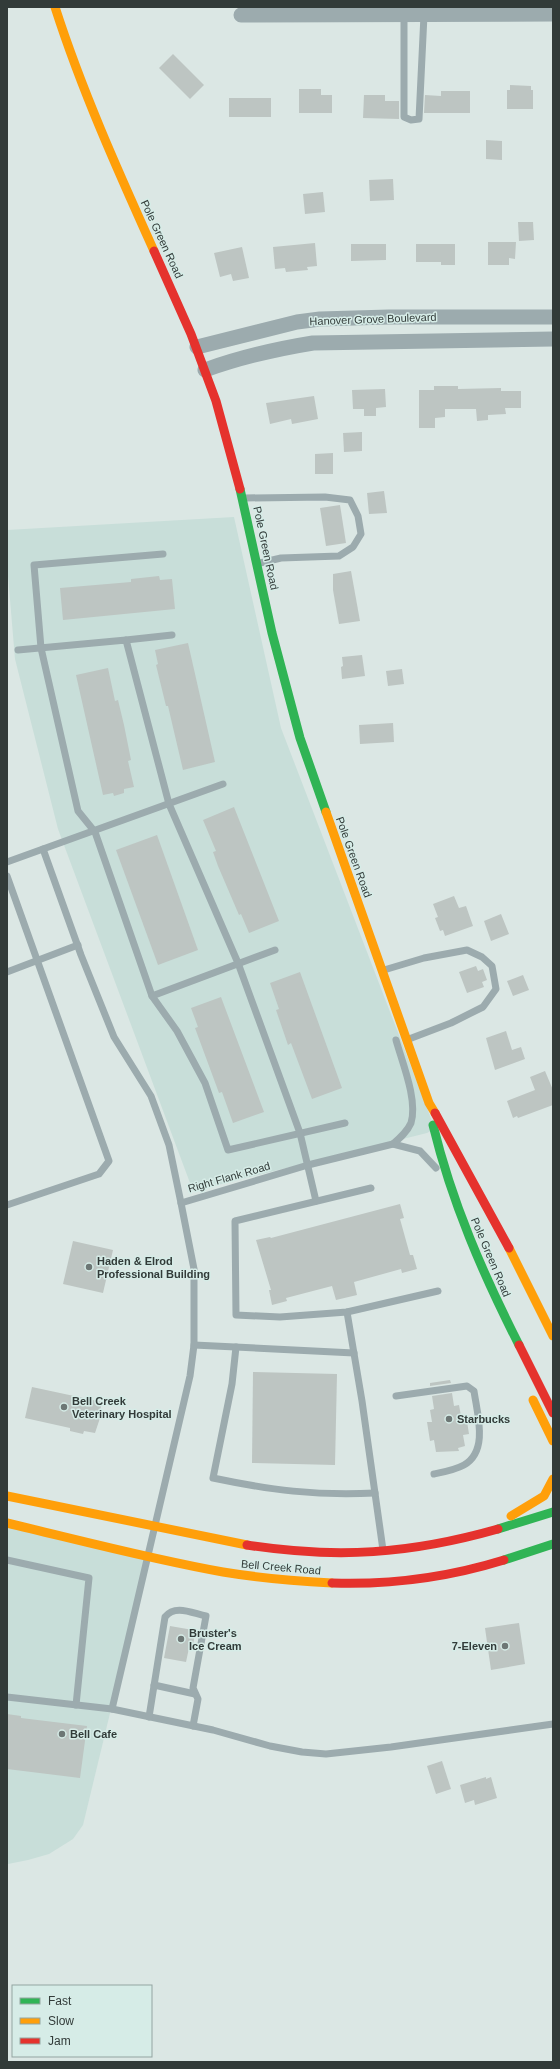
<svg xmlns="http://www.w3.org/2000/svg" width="560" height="2069" viewBox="0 0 560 2069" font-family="Arial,sans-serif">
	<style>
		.built { fill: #c8ded9 }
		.building { fill: #bdc5c2 }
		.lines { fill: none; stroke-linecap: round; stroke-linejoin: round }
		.lane { stroke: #9cabae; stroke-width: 7 }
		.street { stroke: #9cabae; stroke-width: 15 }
		.fast { stroke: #30b455; stroke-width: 9 }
		.slow { stroke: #ff9f0a; stroke-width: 9 }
		.jam { stroke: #e5322d; stroke-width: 9 }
		.poi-dot { fill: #6d7775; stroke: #d6ece7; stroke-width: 1.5 }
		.labels { text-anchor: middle; stroke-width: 3; stroke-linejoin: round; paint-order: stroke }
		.street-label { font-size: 11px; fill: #323b39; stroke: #d6ece7 }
		.poi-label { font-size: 11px; font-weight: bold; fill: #323b39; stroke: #d6ece7; text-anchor: start }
	</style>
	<rect width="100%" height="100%" fill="#dbe7e4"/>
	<!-- built -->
	<g class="built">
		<path d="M 234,517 L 281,728 L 435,1129 L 427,1133 L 193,1191 L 58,829 L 15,659 L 7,564 L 7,530 Z"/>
		<path d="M 7,1523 L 148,1556 L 83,1825 L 73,1839 L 49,1854 L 28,1860 L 8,1864 Z"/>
	</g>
	<!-- building -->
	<g class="building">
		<path d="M 173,54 L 204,85 L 190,99 L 159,68 Z"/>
		<path d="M 510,85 L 531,86 L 531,90 L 533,90 L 533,109 L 507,109 L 507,90 L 510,90 Z"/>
		<path d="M 299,89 L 321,89 L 321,95 L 332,95 L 332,113 L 299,113 Z"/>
		<path d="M 441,91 L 470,91 L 470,113 L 424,113 L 425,95 L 441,96 Z"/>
		<path d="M 364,95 L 385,95 L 385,101 L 399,101 L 399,119 L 363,118 Z"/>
		<rect x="229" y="98" width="42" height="19"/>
		<path d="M 486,140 L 502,141 L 502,160 L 486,159 Z"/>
		<path d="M 393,179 L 394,200 L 370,201 L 369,180 Z"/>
		<path d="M 323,192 L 325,212 L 305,214 L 303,194 Z"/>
		<path d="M 518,222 L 533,222 L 534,240 L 519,241 Z"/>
		<path d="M 488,242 L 516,242 L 515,259 L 509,258 L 509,265 L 488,265 Z"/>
		<path d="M 315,243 L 317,266 L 307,267 L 308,270 L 286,272 L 285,268 L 275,269 L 273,247 Z"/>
		<path d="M 351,244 L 386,244 L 386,260 L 351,261 Z"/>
		<path d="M 416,244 L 455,244 L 455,265 L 441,265 L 441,262 L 416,262 Z"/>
		<path d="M 242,247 L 249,278 L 233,281 L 231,274 L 220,277 L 214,253 Z"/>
		<path d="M 434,386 L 458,386 L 458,389 L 501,388 L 501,391 L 521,391 L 521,408 L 505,408 L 506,414 L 488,415 L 488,420 L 477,421 L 476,409 L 445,409 L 445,417 L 435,418 L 435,428 L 419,428 L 419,390 L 434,390 Z"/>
		<path d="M 385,389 L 386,407 L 376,408 L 376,416 L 364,416 L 364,409 L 353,409 L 352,390 Z"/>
		<path d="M 314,396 L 318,419 L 292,424 L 291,419 L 270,424 L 266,403 Z"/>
		<path d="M 362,432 L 362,451 L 344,452 L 343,433 Z"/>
		<path d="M 333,453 L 333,474 L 315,474 L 315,454 Z"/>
		<path d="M 384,491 L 387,513 L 369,514 L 367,493 Z"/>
		<path d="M 340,505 L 346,543 L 326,546 L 320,508 Z"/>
		<path d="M 351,571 L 360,621 L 339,624 L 333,590 L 333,574 Z"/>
		<path d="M 159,576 L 160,580 L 172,579 L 175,609 L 63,620 L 60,588 L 131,582 L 131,579 Z"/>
		<path d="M 188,643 L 215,762 L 183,770 L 168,706 L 166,706 L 156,665 L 158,664 L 155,650 Z"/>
		<path d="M 362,655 L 365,676 L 342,679 L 341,667 L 343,666 L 342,657 Z"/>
		<path d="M 108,668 L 115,701 L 118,700 L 124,725 L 131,760 L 128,761 L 134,787 L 124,789 L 124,793 L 114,796 L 113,793 L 103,795 L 76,675 Z"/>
		<path d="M 402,669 L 404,684 L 388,686 L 386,671 Z"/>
		<path d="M 393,723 L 394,742 L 360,744 L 359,725 Z"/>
		<path d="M 234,807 L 279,921 L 249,933 L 241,914 L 239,915 L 218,866 L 213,852 L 216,851 L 203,820 Z"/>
		<path d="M 157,835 L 198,950 L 158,965 L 116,850 Z"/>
		<path d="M 454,896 L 459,908 L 466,906 L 473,926 L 445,936 L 443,930 L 440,931 L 435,918 L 438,917 L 433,904 Z"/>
		<path d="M 501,914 L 509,934 L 491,941 L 484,921 Z"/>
		<path d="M 476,966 L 478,971 L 483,969 L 487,980 L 482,982 L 484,987 L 467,993 L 459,972 Z"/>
		<path d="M 300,972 L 342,1088 L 312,1099 L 291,1043 L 288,1045 L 276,1010 L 279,1009 L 270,983 Z"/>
		<path d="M 523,975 L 529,990 L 513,996 L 507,981 Z"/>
		<path d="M 221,997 L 264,1112 L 233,1123 L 222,1092 L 219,1093 L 195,1028 L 198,1027 L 191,1008 Z"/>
		<path d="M 506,1031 L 512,1050 L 521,1047 L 525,1059 L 495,1070 L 486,1038 Z"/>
		<path d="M 545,1071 L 553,1090 L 553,1105 L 518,1118 L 517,1116 L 513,1118 L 507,1101 L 535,1090 L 530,1077 Z"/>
		<path d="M 400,1204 L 404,1218 L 400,1219 L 410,1255 L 413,1255 L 417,1269 L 402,1273 L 401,1269 L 354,1282 L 357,1295 L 336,1300 L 332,1286 L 286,1298 L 287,1301 L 272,1305 L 269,1290 L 271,1290 L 256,1240 L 270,1237 L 271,1238 Z"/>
		<path d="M 73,1241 L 113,1250 L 103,1293 L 63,1284 Z"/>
		<path d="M 253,1372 L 337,1374 L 335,1465 L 252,1463 Z"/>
		<path d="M 450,1380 L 451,1383 L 430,1386 L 430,1383 Z"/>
		<path d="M 32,1387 L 102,1402 L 100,1411 L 102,1412 L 95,1433 L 84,1431 L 83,1434 L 70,1431 L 70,1428 L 25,1418 Z"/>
		<path d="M 452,1393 L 454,1406 L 459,1405 L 461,1416 L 466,1415 L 469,1434 L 463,1435 L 465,1446 L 458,1448 L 459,1451 L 436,1452 L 434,1440 L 430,1441 L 427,1422 L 432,1422 L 430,1410 L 434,1409 L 432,1396 Z"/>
		<path d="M 519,1623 L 525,1664 L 491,1670 L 485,1628 Z"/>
		<path d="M 170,1626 L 193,1630 L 192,1633 L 195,1633 L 193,1645 L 191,1645 L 189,1648 L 186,1662 L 164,1658 Z"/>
		<path d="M 7,1714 L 21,1716 L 21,1718 L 87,1726 L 80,1778 L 7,1769 Z"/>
		<path d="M 442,1761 L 451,1789 L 436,1794 L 427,1766 Z"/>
		<path d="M 486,1777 L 486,1779 L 491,1777 L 497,1798 L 475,1805 L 474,1800 L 465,1803 L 460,1785 Z"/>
	</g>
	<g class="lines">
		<!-- lane -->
		<g class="lane">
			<path d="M 404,15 L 404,117 L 411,120 L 419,119 L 424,15"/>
			<path d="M 245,498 L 325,497 L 350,500 L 358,516 L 361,534 L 353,547 L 339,556 L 281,558 L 260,563"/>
			<path d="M 163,554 L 34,565 L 41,648 L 78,811 L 95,832 L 152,996 L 177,1031 L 205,1083 L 228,1150 L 345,1123"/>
			<path d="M 126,640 L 172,635"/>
			<path d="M 18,650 L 126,640 L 169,804 L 238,963 L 300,1133 L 316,1201"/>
			<path d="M 43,849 L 81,955 L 114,1037 L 151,1096 L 169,1145 L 181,1203"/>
			<path d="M 7,862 L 223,784"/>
			<path d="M 7,876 L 109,1161 L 99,1174 L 7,1205"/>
			<path d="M 384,970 L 424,958 L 467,950 L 482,957 L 492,966 L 496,989 L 483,1007 L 451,1023 L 409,1039"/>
			<path d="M 7,972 L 78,945"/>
			<path d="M 152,996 L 275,950"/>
			<path d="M 393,1144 C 400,1138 407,1132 411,1123 C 418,1100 402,1062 396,1040"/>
			<path d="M 371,1188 L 235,1221 L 236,1315 L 280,1317 L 347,1312 L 438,1291"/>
			<path d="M 347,1312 L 362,1401 L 383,1550"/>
			<path d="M 194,1345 L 354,1353"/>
			<path d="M 236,1347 L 232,1384 L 213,1478 C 270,1490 316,1496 375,1493"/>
			<path d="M 396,1396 L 467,1386 L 474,1391 C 477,1413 489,1451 464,1465 C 455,1470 444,1472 434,1474"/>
			<path d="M 7,1560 L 89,1578 L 76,1705"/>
			<path d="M 154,1685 L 195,1694"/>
			<path d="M 7,1697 L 112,1709 L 213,1730 L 270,1746 L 302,1752 L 326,1754 L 391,1747 L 553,1724"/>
			<path d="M 112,1709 L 190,1376 L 194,1345 L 194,1269 L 181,1203 L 308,1165 L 393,1144 L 420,1151 L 436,1168"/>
			<path d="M 149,1717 L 165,1617 C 175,1604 192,1613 206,1616 L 193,1688 L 198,1699 L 193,1726"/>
		</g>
		<!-- street -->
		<g class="street">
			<path d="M 241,15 L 553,14"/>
			<path d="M 197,347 L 297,322 L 320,319 L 389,317 L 553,317"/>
			<path d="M 205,370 C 241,357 276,349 313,343 L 553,339"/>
		</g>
		<!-- fast -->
		<g class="fast">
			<path d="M 240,489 L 272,633 L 300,738 L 326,812"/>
			<path d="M 433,1125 C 452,1203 483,1274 519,1345"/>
			<path d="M 498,1529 L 553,1512"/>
			<path d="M 504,1560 L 553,1544"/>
		</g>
		<!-- slow -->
		<g class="slow">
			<path d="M 55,7 C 82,91 118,171 154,251"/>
			<path d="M 326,812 L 429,1103 L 435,1113"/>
			<path d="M 509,1248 L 553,1336"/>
			<path d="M 533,1400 L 553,1441"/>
			<path d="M 7,1496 L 247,1545"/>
			<path d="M 511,1516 L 544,1496 L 553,1479"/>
			<path d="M 7,1523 C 79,1540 150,1559 223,1572 C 259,1578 296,1581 332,1583"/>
		</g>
		<!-- jam -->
		<g class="jam">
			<path d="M 154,251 L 191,334 L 216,401 L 240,489"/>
			<path d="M 435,1113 L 509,1248"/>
			<path d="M 519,1345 L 553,1413"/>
			<path d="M 247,1545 C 337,1559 410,1554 498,1529"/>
			<path d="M 332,1583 C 390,1585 449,1577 504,1560"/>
		</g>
	</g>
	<!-- markers -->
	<g class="poi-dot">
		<circle cx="89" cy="1267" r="4"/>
		<circle cx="64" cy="1407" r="4"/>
		<circle cx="449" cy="1419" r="4"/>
		<circle cx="181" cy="1639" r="4"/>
		<circle cx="505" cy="1646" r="4"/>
		<circle cx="62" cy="1734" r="4"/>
	</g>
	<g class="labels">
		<!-- street labels -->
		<g class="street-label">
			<text transform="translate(162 239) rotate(65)" y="4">Pole Green Road</text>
			<text transform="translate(373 319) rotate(-2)" y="4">Hanover Grove Boulevard</text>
			<text transform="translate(266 548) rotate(78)" y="4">Pole Green Road</text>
			<text transform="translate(354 857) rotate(70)" y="4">Pole Green Road</text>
			<text transform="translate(229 1177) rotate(-16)" y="4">Right Flank Road</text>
			<text transform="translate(491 1257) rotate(67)" y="4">Pole Green Road</text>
			<text transform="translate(281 1567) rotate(5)" y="4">Bell Creek Road</text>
		</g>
		<!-- poi labels -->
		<g class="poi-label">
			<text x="97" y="1265">Haden &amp; Elrod<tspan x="97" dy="13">Professional Building</tspan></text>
			<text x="72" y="1405">Bell Creek<tspan x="72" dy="13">Veterinary Hospital</tspan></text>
			<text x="457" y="1423">Starbucks</text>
			<text x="189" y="1637">Bruster's<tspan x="189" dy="13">Ice Cream</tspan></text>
			<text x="497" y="1650" text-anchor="end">7-Eleven</text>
			<text x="70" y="1738">Bell Cafe</text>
		</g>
	</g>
	<!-- border -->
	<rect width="560" height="2069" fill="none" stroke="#323b39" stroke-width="16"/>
	<!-- legend -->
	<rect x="12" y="1985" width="140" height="72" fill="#d6ece7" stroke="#94a5a1"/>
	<rect x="20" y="1998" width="20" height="6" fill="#30b455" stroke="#94a5a1"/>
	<text x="48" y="2005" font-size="12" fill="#323b39">Fast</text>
	<rect x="20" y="2018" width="20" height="6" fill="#ff9f0a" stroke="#94a5a1"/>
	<text x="48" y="2025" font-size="12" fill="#323b39">Slow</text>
	<rect x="20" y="2038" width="20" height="6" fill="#e5322d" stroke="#94a5a1"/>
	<text x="48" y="2045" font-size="12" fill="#323b39">Jam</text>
</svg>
